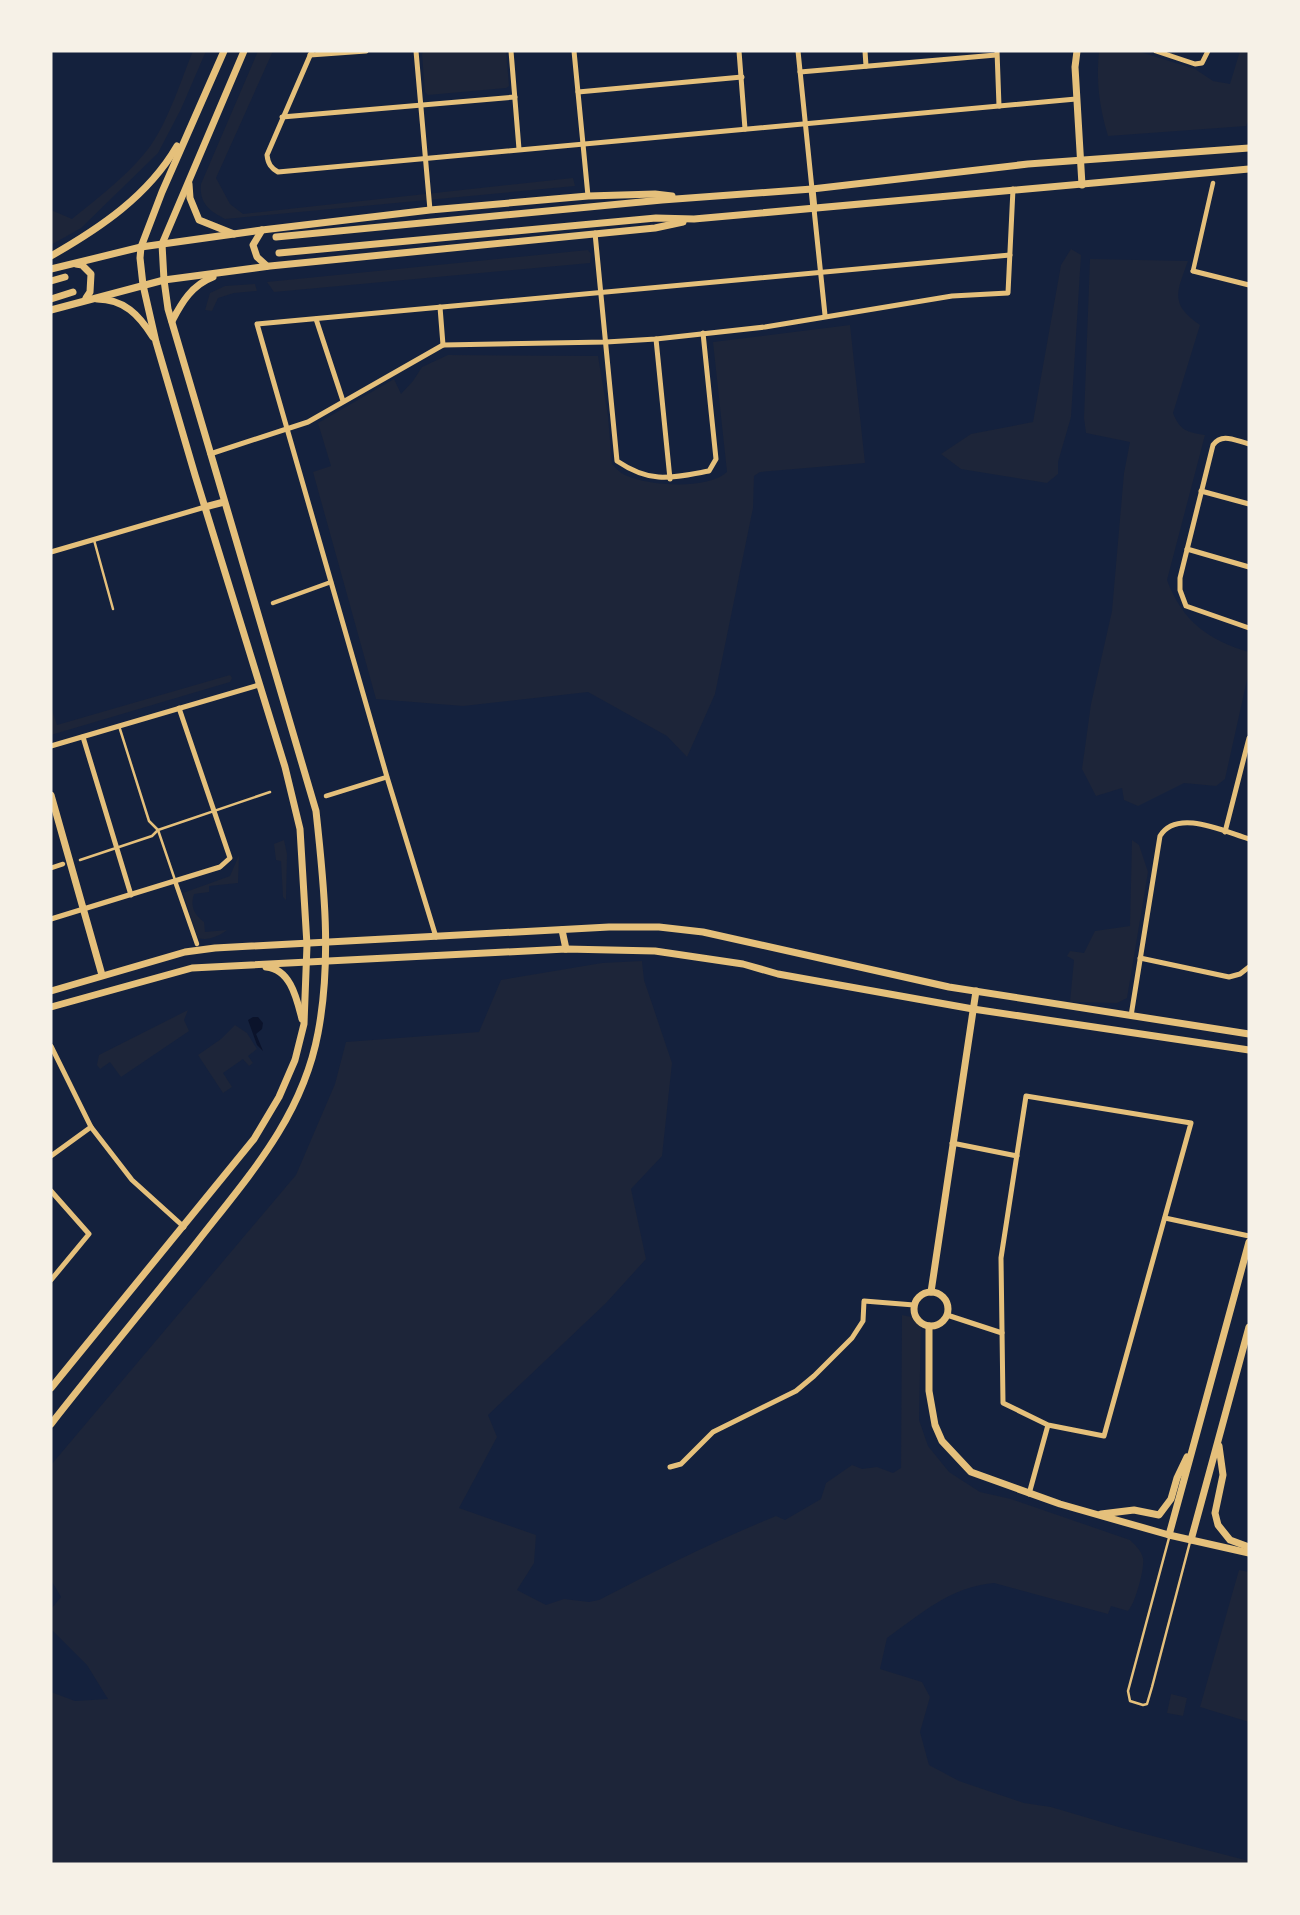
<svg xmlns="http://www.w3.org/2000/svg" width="1300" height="1915" viewBox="0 0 1300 1915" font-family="'Exo 2',sans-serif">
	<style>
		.green { fill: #1d2539 }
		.water { fill: #0b132b }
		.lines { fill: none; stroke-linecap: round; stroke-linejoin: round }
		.service { stroke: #e5c07b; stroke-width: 2.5 }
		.pedestrian { stroke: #e5c07b; stroke-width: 4.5 }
		.minor { stroke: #e5c07b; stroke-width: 5 }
		.tertiary { stroke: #e5c07b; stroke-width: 7 }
	</style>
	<rect width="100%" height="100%" fill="#14213d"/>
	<!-- green -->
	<g class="green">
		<path d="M 193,51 L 206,51 L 181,109 L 158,153 L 81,228 L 51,245 L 51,210 L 72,219 C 98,198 132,172 151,145 C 169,119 181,80 193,51 Z"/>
		<path d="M 258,51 L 273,51 L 216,178 L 230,204 L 243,214 L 573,178 L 575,186 L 225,219 C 209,211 199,203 201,184 Z"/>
		<path d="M 424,51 L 506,51 L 509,86 L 506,88 L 428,95 L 425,92 L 422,54 Z"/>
		<path d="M 1099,51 L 1137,51 L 1195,69 L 1213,81 L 1230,84 L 1240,51 L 1249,51 L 1249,119 L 1246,126 L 1108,136 C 1099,106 1096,81 1099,51 Z"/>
		<path d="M 1071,249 L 1081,255 L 1071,417 L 1058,462 L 1058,474 L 1047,483 L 961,469 L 941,454 L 971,434 L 1033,422 L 1061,265 Z"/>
		<path d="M 588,250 L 591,254 L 590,263 L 274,292 L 267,282 Z"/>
		<path d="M 1090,259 L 1188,261 C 1177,292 1169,304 1200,325 L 1173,413 C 1180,431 1187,432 1205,435 L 1167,580 C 1182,621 1208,640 1249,652 L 1249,671 L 1225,779 L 1216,786 L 1184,783 L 1138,806 L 1124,800 L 1122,788 L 1096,796 L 1082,769 L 1091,704 L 1112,611 L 1124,473 L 1130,442 L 1086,433 L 1084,418 Z"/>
		<path d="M 255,284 L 257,291 L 234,293 L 218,298 L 212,311 L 205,310 L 210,293 L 225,286 Z"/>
		<path d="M 850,325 L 865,463 L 760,472 L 754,476 L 753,508 L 715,694 L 687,757 L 667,736 L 588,692 L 463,706 L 376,699 L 313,472 L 331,466 L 318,423 L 394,379 L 401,394 L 413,381 L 422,367 L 448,355 L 598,356 L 608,416 L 612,464 C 616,468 620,473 625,475 C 648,486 708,490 727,472 L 713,342 Z"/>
		<path d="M 230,675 L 232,678 L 230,682 L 51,735 L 51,707 L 57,725 Z"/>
		<path d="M 284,840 L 287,854 L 286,900 L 283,897 L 281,861 L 276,860 L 274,844 Z"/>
		<path d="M 1132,840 L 1139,845 L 1148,872 L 1127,998 L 1117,1003 L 1070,1002 L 1074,960 L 1067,956 L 1070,951 L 1084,953 L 1095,931 L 1130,926 Z"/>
		<path d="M 239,855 L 238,883 L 209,886 L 209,892 L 194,894 C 190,906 194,915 204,922 L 205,932 L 227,930 C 219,936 208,941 198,938 L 183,893 L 230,876 Z"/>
		<path d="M 642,961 L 644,980 L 672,1063 L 662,1156 L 631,1189 L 646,1259 L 606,1303 L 488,1415 L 497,1437 L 459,1508 L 536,1535 L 534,1563 L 517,1590 L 546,1605 L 564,1599 L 589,1602 L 599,1600 C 657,1570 715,1541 776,1516 L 785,1520 L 821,1499 L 826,1483 L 852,1465 L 862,1469 L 877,1467 L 893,1473 L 901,1468 L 902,1315 L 916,1318 L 921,1322 L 919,1420 L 928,1446 L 949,1472 L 980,1492 L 1011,1499 L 1130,1540 C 1135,1545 1141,1550 1143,1558 C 1145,1568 1135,1604 1128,1611 L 1111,1606 L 1108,1614 L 994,1583 C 950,1587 922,1613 887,1638 L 880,1669 L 922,1682 L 930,1697 L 920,1732 L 929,1765 L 959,1781 L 1024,1803 L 1051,1807 L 1122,1828 L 1249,1861 L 1249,1864 L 51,1864 L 51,1692 L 75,1701 L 108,1699 L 87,1665 L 51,1629 L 51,1609 L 61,1597 L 51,1580 L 51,1465 L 296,1175 L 335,1084 L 346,1042 L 479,1032 L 501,980 L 602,963 Z"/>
		<path d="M 188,1010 L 184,1020 L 189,1031 L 121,1077 L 110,1062 L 100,1069 L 97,1065 L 99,1055 Z"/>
		<path d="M 235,1025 L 247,1033 L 257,1049 L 248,1056 L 253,1063 L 249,1066 L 243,1059 L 223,1073 L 232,1087 L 223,1093 L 198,1055 L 221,1039 Z"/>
		<path d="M 1239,1570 L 1249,1572 L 1249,1722 L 1200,1707 Z"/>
		<path d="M 1171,1694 L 1187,1698 L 1183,1716 L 1167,1713 Z"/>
	</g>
	<!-- water -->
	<path class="water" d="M 253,1017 L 258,1017 L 263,1023 L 262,1029 L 256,1034 L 263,1051 L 257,1045 L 248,1020 Z"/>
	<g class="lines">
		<!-- service -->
		<g class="service">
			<path d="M 94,540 L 113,609"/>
			<path d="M 119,726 L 149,821 L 158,830 L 175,880"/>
			<path d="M 80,860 L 152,836 L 158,830 L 270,792"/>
			<path d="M 1169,1538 L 1128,1691 L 1130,1701 L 1143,1705 L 1147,1704 L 1152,1687 L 1190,1542"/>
		</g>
		<!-- pedestrian -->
		<g class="pedestrian">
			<path d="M 1193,271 L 1213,183"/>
			<path d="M 273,603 L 331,582"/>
			<path d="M 326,796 L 387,777"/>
			<path d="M 51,868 L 63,864"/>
			<path d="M 175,881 L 197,944"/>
		</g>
		<!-- minor -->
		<g class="minor">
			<path d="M 312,51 L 267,155 C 268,164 271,168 278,172 L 1076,99"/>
			<path d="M 416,51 L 430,210"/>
			<path d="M 511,51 L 519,149"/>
			<path d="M 574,51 L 588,196"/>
			<path d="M 739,51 L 745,129"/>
			<path d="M 798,51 L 812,189"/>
			<path d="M 865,51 L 866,66"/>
			<path d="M 997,51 L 999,106"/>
			<path d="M 1156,51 L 1195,64 L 1202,63 L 1208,51"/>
			<path d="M 310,55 L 366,51"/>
			<path d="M 800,72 L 996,55"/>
			<path d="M 578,92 L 742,77"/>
			<path d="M 282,117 L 515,97"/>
			<path d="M 814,209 L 825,315"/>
			<path d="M 595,233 L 617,461 C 651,484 671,478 709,471 L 716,459 L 703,333"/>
			<path d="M 1193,271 L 1249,285"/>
			<path d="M 440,307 L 443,345"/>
			<path d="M 316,319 L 343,401"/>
			<path d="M 656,339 L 670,479"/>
			<path d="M 1249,444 C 1236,441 1222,432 1213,445 L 1180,578 L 1180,590 L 1186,606 L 1249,628"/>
			<path d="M 210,454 L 308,422 L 443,345 L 606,342 L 656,339 L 765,327 L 952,296 L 1008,293 L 1013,189"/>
			<path d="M 1201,491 L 1249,504"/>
			<path d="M 1187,549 L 1249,567"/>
			<path d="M 51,552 L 205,507"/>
			<path d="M 83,737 L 131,895"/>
			<path d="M 51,746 L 259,685"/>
			<path d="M 1225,832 L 1249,738"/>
			<path d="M 51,919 L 220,867 L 230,858 L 179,708"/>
			<path d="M 436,937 L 387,777 L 257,324 L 1010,255"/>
			<path d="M 1140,958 L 1229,977 L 1240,974 L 1249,967"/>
			<path d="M 1131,1016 L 1160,836 C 1177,808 1225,832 1249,839"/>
			<path d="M 51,1046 L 91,1127 L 132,1180 L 184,1227"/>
			<path d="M 952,1143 L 1017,1156"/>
			<path d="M 51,1156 L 91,1127"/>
			<path d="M 51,1191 L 89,1234 L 51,1280"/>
			<path d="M 1165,1218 L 1249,1236"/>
			<path d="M 947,1315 L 1002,1333"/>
			<path d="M 670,1467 L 681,1464 L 713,1432 L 796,1391 L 814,1376 L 852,1338 L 863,1321 L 864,1301 L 914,1305"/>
			<path d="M 1029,1494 L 1048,1425 L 1104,1436 L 1191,1123 L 1026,1096 L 1001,1258 L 1003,1403 L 1048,1425"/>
		</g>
		<!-- tertiary -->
		<g class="tertiary">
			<path d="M 1077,51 L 1075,67 L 1082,185"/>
			<path d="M 189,184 L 190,198 L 199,220 L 234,234"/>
			<path d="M 812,189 L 814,209"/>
			<path d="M 262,230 L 253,245 L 257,257 L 267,266"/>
			<path d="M 276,237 L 662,200 L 812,189 L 1028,164 L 1249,148"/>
			<path d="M 279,253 L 656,218 L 694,219 L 1249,169"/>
			<path d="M 51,256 C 100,228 148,196 177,146"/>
			<path d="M 76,264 L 82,265 L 91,274 L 90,292 L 86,298"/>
			<path d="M 51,269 L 141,247 L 262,230 L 430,210 L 588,196 L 655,194 L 672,196"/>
			<path d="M 51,281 L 65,277"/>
			<path d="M 51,299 L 73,292"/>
			<path d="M 97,299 C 124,299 139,315 153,337"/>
			<path d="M 51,310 L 164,280 L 270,266 L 655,228 L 683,222"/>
			<path d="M 172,321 C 182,302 192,285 213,277"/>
			<path d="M 205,507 L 224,502"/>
			<path d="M 51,795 L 102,975"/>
			<path d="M 562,930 L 566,949"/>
			<path d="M 266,967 C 291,969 297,1000 302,1019"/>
			<path d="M 51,991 L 185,952 L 215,948 L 609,927 L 659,927 L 703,932 L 949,987 L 1249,1034"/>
			<path d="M 51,1007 L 192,968 L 566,949 L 655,951 L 743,964 L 778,974 L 973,1009 L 1249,1050"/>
			<circle cx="931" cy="1309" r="17"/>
			<path d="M 931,1292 L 976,991"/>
			<path d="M 929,1326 L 929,1391 L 935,1425 L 942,1441 L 971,1472 L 1060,1504 L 1169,1535 L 1249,1553"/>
			<path d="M 51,1388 L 254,1139 L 279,1097 L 295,1060 L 304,1024 L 307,945 L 300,829 L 285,767 L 195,475 L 156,342 L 143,285 L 140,258 L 141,247 L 162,192 L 224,51"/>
			<path d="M 51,1424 C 98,1364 147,1305 194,1246 C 246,1179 302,1119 318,1033 C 332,960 324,884 316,811 L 168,309 L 164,280 L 162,244 L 244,51"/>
			<path d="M 1219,1446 L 1223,1475 L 1215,1513 L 1218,1525 L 1230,1540 L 1249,1547"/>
			<path d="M 1101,1514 L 1134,1510 L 1159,1515 L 1171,1499 L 1177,1478 L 1187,1457"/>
			<path d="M 1169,1535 L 1249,1242"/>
			<path d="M 1191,1540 L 1249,1327"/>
		</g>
	</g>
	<!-- border -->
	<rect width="1300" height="1915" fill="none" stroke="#f6f1e7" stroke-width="105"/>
</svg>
